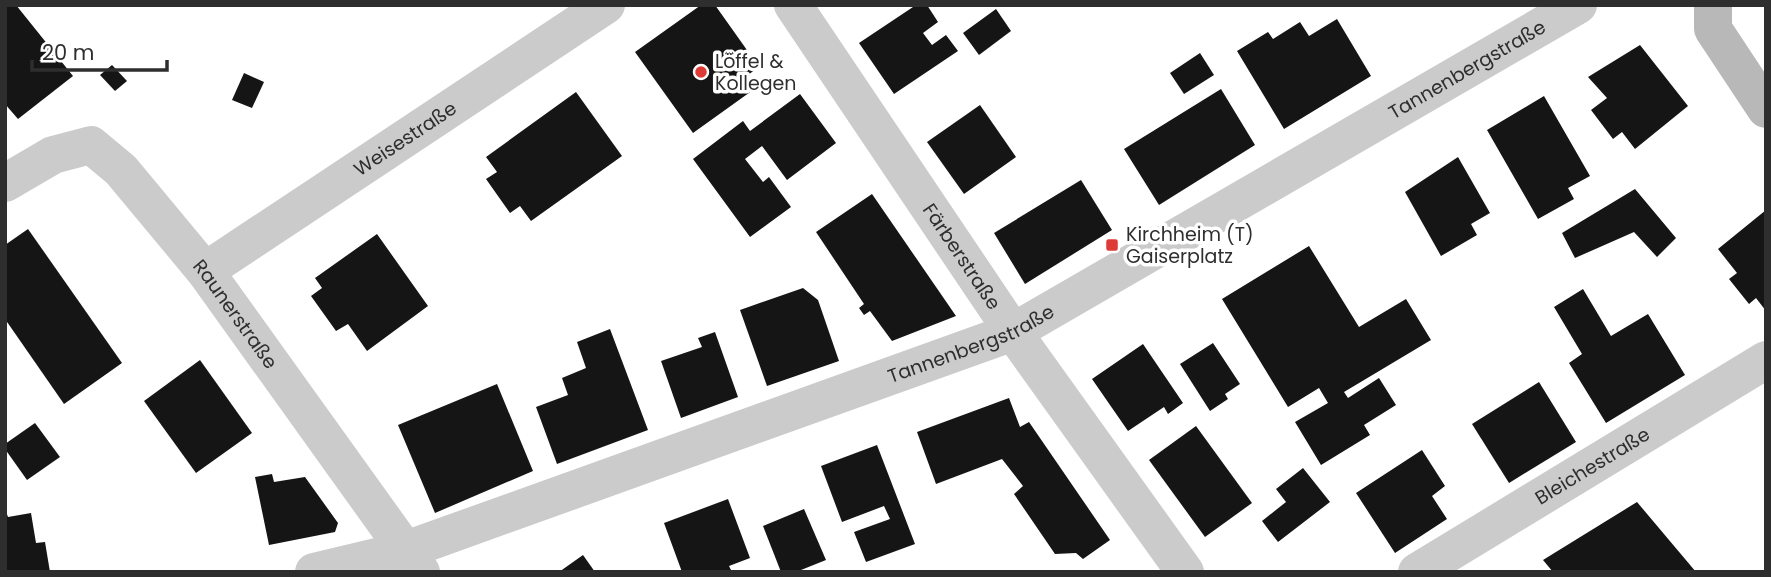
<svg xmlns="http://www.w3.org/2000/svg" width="1771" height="577" viewBox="0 0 1771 577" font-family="Poppins,sans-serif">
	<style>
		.building { fill: #151515 }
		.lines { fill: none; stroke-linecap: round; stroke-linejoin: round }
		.minor { stroke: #cbcbcb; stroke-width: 38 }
		.tertiary { stroke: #cbcbcb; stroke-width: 38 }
		.secondary { stroke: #b8b8b8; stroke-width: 38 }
		.poi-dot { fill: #de3b37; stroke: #fff; stroke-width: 2.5 }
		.labels { text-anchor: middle; stroke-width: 7; stroke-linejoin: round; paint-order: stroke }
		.poi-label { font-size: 19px; fill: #2e2e2e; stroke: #fff; text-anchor: start }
		.street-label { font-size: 19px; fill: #2e2e2e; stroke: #fff }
	</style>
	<rect width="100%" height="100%" fill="#fff"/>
	<!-- building -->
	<g class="building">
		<path d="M 5,5 L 16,5 L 73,76 L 18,119 L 5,104 Z"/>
		<path d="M 701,5 L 715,5 L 759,67 L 745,77 L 753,90 L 693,133 L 635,52 Z"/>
		<path d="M 916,5 L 927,5 L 938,22 L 923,33 L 932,45 L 946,35 L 958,51 L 894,94 L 859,43 Z"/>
		<path d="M 996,9 L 1011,31 L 979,55 L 963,33 Z"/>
		<path d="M 1337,19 L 1371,76 L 1284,129 L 1237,51 L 1268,32 L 1273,39 L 1300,22 L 1309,36 Z"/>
		<path d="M 1640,45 L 1688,106 L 1635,149 L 1622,132 L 1613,139 L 1591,110 L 1607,98 L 1588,77 Z"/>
		<path d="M 1200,53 L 1214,75 L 1184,94 L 1170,73 Z"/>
		<path d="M 112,65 L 127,81 L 115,91 L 100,75 Z"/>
		<path d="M 244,73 L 264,82 L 252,108 L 232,100 Z"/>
		<path d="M 1221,89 L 1255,145 L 1159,205 L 1124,149 Z"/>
		<path d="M 576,92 L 622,156 L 531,221 L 520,206 L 510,213 L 486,179 L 497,172 L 486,157 Z"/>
		<path d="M 800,94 L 836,143 L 787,180 L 762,146 L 745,159 L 763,182 L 769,177 L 791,207 L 750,237 L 693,159 L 743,121 L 750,131 Z"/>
		<path d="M 1544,96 L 1590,176 L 1568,188 L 1574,199 L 1538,219 L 1487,130 Z"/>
		<path d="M 980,105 L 1016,157 L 964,194 L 927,142 Z"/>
		<path d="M 1458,157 L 1490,213 L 1471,224 L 1477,235 L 1441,256 L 1405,192 Z"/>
		<path d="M 1081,180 L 1112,230 L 1025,284 L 994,233 Z"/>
		<path d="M 1635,189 L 1676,238 L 1657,257 L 1634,232 L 1575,258 L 1562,233 Z"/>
		<path d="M 872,194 L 956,316 L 892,341 L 870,311 L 864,315 L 859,308 L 864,304 L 816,232 Z"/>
		<path d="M 1766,210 L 1766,311 L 1756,298 L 1749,304 L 1729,279 L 1737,273 L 1718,249 Z"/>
		<path d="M 28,229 L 122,363 L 64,404 L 5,319 L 5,245 Z"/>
		<path d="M 377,234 L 428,306 L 367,351 L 348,324 L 336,331 L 311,296 L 322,288 L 315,278 Z"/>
		<path d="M 1309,246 L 1359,327 L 1406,299 L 1431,340 L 1344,392 L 1348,398 L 1379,378 L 1396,405 L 1364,425 L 1370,435 L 1321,465 L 1295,422 L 1328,403 L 1319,388 L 1288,407 L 1222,299 Z"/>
		<path d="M 803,288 L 818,300 L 839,361 L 767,386 L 740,310 Z"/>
		<path d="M 1583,289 L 1611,336 L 1648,314 L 1685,375 L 1606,423 L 1569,363 L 1582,354 L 1554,307 Z"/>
		<path d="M 610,329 L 648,430 L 557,464 L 536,407 L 568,395 L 562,378 L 586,368 L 577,342 Z"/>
		<path d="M 715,332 L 738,397 L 681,418 L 661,361 L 702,347 L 698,338 Z"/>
		<path d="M 1213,343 L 1240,384 L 1225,394 L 1228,399 L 1210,411 L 1180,364 Z"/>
		<path d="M 1143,344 L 1183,403 L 1168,414 L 1164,407 L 1128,431 L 1092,379 Z"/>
		<path d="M 200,360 L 252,433 L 196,473 L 144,401 Z"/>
		<path d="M 1539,382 L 1576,442 L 1509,483 L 1472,424 Z"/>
		<path d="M 497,384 L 533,471 L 435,513 L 398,425 Z"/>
		<path d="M 1009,398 L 1020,427 L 1029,422 L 1110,540 L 1083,559 L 1076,553 L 1055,554 L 1014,494 L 1023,486 L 1002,459 L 936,484 L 917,432 Z"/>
		<path d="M 35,423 L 60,457 L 27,480 L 5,449 L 5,444 Z"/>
		<path d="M 1196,426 L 1252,503 L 1205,537 L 1149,460 Z"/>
		<path d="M 877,445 L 915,544 L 866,562 L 854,532 L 890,519 L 884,506 L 842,522 L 821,466 Z"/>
		<path d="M 1422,450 L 1445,486 L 1432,496 L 1447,519 L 1395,553 L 1356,493 Z"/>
		<path d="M 1303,468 L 1330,502 L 1278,542 L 1262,521 L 1286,502 L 1276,489 Z"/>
		<path d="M 272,474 L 274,482 L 305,477 L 338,523 L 335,532 L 269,545 L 255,477 Z"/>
		<path d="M 728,499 L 750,558 L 729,566 L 732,572 L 682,572 L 664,523 Z"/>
		<path d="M 1637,502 L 1696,572 L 1553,572 L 1543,560 Z"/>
		<path d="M 5,509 L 8,517 L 31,513 L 36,543 L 45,542 L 50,572 L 5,572 Z"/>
		<path d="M 804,509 L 826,560 L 796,572 L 781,572 L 763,526 Z"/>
		<path d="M 583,555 L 595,572 L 559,572 Z"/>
	</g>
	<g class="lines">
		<!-- minor -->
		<g class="minor">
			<path id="s1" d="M 793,5 L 1013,332 L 1185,572"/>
			<path id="s2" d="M 5,183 L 53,155 L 91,145 L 121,170 L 205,271 L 421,572"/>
			<path id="s3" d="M 205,271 L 606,5"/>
			<path id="s4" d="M 1417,572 L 1766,360"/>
		</g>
		<!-- tertiary -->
		<path class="tertiary" id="s5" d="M 314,572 L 406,550 L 1013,332 L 1578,5"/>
		<!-- secondary -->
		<path class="secondary" d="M 1713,5 L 1713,29 L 1766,109"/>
	</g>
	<!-- markers -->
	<g class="poi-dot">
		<circle cx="701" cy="72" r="7"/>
		<rect x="1105" y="238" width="14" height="14" rx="3.5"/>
	</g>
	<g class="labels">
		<!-- poi labels -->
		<g class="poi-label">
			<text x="715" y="68">Löffel &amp;<tspan x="715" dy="22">Kollegen</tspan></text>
			<text x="1126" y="241">Kirchheim (T)<tspan x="1126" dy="22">Gaiserplatz</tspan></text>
		</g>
		<!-- street labels -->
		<g class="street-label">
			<text dy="7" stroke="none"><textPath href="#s5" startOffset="1264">Tannenbergstraße</textPath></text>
			<text dy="7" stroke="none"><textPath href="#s3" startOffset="240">Weisestraße</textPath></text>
			<text dy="7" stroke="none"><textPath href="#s1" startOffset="303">Färberstraße</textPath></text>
			<text dy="7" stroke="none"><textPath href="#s2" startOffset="318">Raunerstraße</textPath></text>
			<text dy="7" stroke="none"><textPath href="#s5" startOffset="696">Tannenbergstraße</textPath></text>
			<text dy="7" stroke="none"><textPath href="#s4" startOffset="205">Bleichestraße</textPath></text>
		</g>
	</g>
	<!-- border -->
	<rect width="1771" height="577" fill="none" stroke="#2e2e2e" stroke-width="14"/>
	<!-- scale -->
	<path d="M32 60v10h135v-10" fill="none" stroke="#2e2e2e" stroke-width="3.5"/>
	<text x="42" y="60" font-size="21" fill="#2e2e2e" stroke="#ffffff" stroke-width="5" paint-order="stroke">20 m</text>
</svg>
